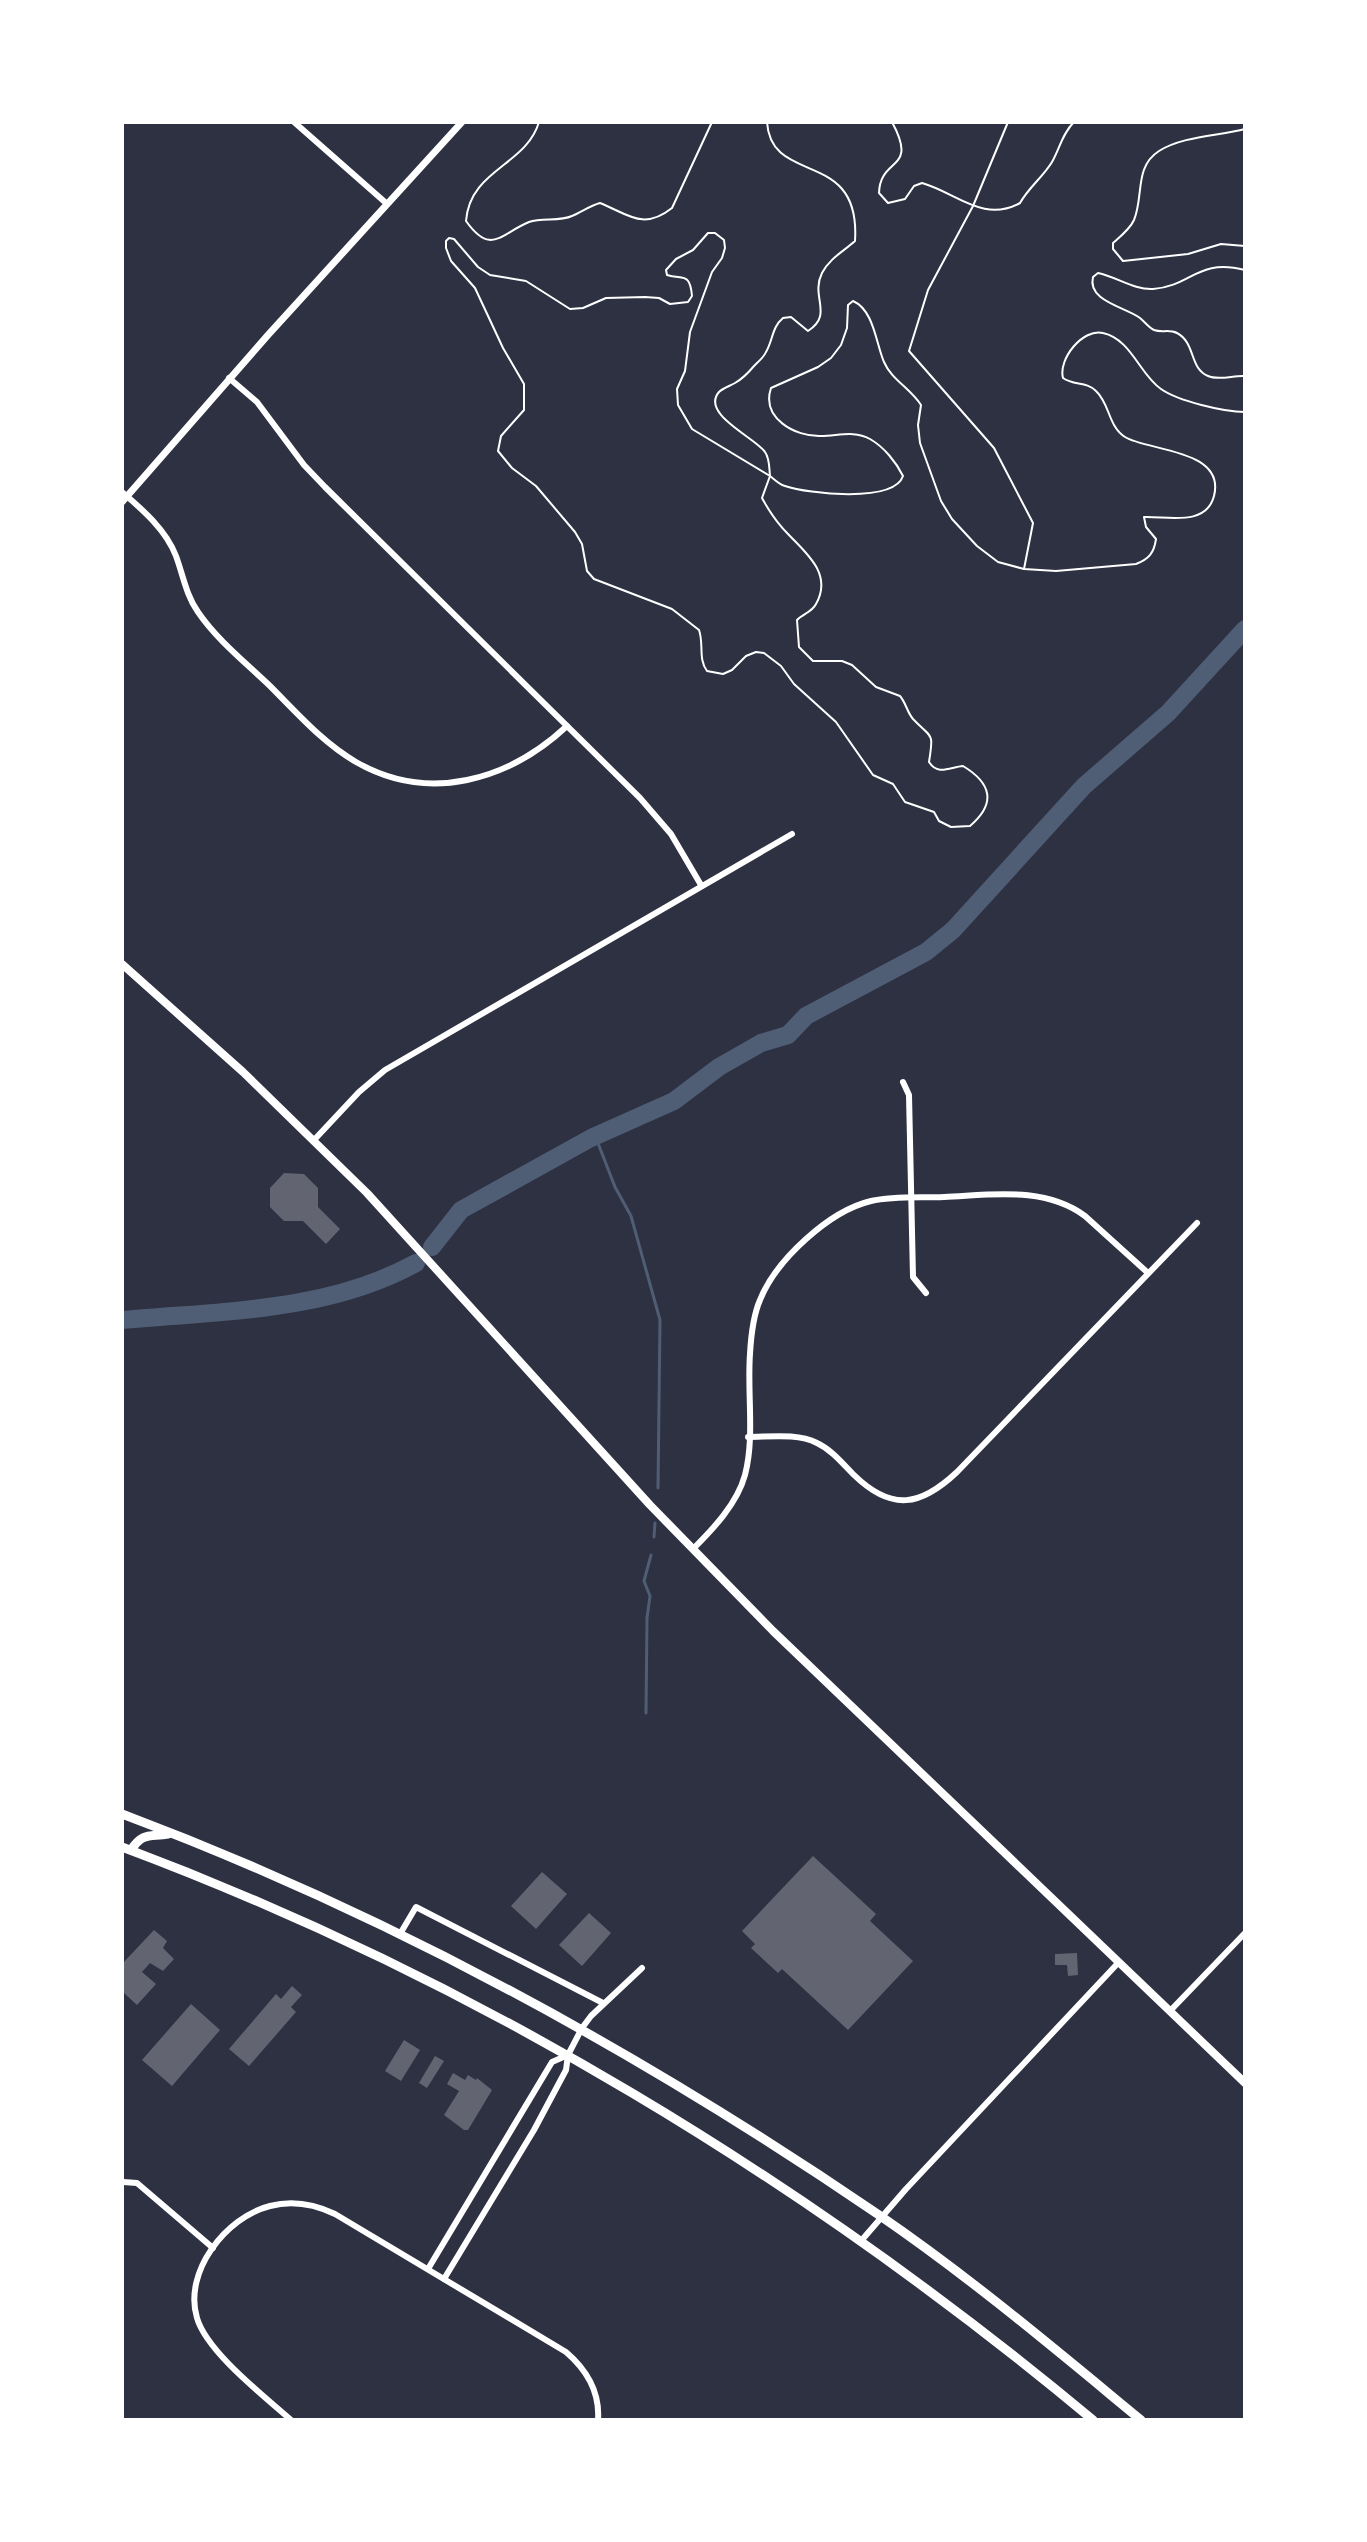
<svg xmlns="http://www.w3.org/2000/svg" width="1367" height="2542" viewBox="0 0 1367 2542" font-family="'Space Grotesk',sans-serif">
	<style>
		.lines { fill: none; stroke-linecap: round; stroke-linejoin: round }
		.stream { stroke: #4f5d75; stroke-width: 3 }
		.river { stroke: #4f5d75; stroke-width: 18 }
		.building { fill: #626471 }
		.path { stroke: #fff; stroke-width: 2 }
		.minor { stroke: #fff; stroke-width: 6 }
		.tertiary { stroke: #fff; stroke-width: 7 }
		.secondary { stroke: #fff; stroke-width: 8 }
		.trunk { stroke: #fff; stroke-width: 9 }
	</style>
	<rect width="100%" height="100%" fill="#2d3142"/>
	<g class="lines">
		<!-- stream -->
		<g class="stream">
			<path d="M 596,1138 L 615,1187 L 631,1216 L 660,1320 L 658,1488"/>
			<path d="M 654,1537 L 655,1523"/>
			<path d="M 646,1713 L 647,1618 L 650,1596 L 644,1581 L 651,1555"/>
		</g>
		<!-- river -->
		<g class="river">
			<path d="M 432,1247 L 461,1210 L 591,1138 L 674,1101 L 719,1067 L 761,1043 L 788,1035 L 806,1016 L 926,952 L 953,930 L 1084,786 L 1168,713 L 1245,629"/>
			<path d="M 122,1320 C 221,1311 327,1312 416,1263"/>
		</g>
	</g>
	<!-- building -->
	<g class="building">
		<path d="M 284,1173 L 304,1174 L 318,1188 L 318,1207 L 340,1229 L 326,1244 L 303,1221 L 284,1221 L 270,1207 L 270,1188 Z"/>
		<path d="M 813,1856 L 876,1914 L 870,1921 L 913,1961 L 848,2030 L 782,1969 L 778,1973 L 751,1948 L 755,1944 L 742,1931 Z"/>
		<path d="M 542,1872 L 567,1894 L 536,1929 L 511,1906 Z"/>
		<path d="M 589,1913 L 611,1933 L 582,1966 L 559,1945 Z"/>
		<path d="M 154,1930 L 167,1941 L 163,1948 L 174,1959 L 163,1971 L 150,1963 L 142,1972 L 156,1984 L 137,2005 L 124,1993 L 122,1995 L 122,1964 Z"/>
		<path d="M 1077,1953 L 1078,1975 L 1068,1976 L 1067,1965 L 1055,1965 L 1055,1954 Z"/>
		<path d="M 292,1986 L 302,1995 L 291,2007 L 296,2012 L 249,2066 L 229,2049 L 276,1994 L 281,1999 Z"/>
		<path d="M 191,2004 L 220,2030 L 172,2086 L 142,2060 Z"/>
		<path d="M 404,2040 L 420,2050 L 401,2081 L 385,2071 Z"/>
		<path d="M 435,2056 L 444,2061 L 427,2088 L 419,2083 Z"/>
		<path d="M 453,2073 L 465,2080 L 468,2075 L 476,2080 L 477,2078 L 492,2090 L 468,2130 L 464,2130 L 444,2115 L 459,2091 L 447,2084 Z"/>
	</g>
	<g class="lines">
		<!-- path -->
		<g class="path">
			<path d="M 539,122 C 526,166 470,169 466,221 C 491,256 500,234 529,222 C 542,217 559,222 572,216 C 582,212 589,206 600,203 C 628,214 643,231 672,208 L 712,122"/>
			<path d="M 767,122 C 771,187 861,147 855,241 C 844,251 830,258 822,273 C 810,297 834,314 808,331 L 791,317 L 783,318 C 772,327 773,340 766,352 C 764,357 758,362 754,366 C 749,372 742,379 735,383 C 730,386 723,388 719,392 C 700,414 756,438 765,452 C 770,459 769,468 770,476 C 775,480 780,485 785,486 C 808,494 894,503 903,476 C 896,462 884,447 870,439 C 854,430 838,436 821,436 C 795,437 761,418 771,388 L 818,367 L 831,358 L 841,345 L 847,328 L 848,305 L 853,301 C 874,310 876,344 884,362 C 891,379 911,389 921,405 L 918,425 L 920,443 L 941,501 L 952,519 L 977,546 L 998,562 L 1024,569 L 1056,571 L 1136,564 C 1149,559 1154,553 1156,539 L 1146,527 L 1144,517 C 1167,516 1206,527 1214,496 C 1226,449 1147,451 1125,437 C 1108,426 1110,404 1096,391 C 1086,381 1074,386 1063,378 C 1058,359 1083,328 1103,333 C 1131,339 1140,375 1161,389 C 1178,401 1224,412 1245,412"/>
			<path d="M 892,122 C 919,172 880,156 879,193 L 888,203 L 905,199 L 914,186 L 922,183 C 957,193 983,223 1020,203 C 1029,187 1043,177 1052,162 C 1060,148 1062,134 1074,122"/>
			<path d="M 1008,122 L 973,206 L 928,290 L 909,351 L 994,448 L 1033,523 L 1024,569"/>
			<path d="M 1245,129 C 1218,136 1183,136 1159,151 C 1134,167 1144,196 1134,220 C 1130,229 1121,236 1113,243 L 1113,249 L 1123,261 L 1188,254 L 1221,244 L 1245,246"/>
			<path d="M 708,233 L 715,233 L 724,240 L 725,248 L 722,258 L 712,272 L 690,332 L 685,371 L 677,389 L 678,405 L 692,429 L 770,476 L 762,498 C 769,511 778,524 788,534 C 806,553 833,574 816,604 C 812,612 803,614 797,620 L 799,647 L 813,661 L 842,661 L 852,665 L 876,687 L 900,696 C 906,703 907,712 913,719 C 932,739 934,731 929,762 C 938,776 950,767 963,766 C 991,783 997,803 970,826 L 951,827 L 939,821 L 934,812 L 905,802 L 893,784 L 873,775 L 836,722 L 794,684 L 781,666 L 764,653 L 756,652 L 746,656 L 732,670 L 723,674 L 707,671 C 698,659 704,644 699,630 L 672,609 L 594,579 L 587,571 L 582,544 L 575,532 L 536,486 L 512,468 L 498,451 L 501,436 L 524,410 L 524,384 L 503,348 L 475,288 L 451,261 L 446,248 L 446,241 L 449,238 L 454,239 L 478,267 L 490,275 L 526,281 L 570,309 L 583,308 L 606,298 L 645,297 L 659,298 L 670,304 L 688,302 L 692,296 C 690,272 683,280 667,275 L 666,270 L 676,259 L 693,250 Z"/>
			<path d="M 1245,270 C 1197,258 1192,286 1153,289 C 1134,290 1117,277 1098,273 L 1093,277 C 1087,301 1125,307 1140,318 C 1145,322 1148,327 1154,330 C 1162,333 1169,329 1177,333 C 1196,343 1189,368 1208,376 C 1219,381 1234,375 1245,376"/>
		</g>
		<!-- minor -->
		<g class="minor">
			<path d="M 294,122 L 386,203"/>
			<path d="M 229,378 L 257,402 L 304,465 L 325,487 L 640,798 L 671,834 L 701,885"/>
			<path d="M 122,492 C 143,510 166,530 176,556 C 183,575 186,595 198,612 C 217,640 246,663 270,686 C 297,713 323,743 356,762 C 429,804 509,780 567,726"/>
			<path d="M 903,1082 L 909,1095 L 913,1277 L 926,1293"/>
			<path d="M 315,1139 L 359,1092 L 385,1070 L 792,834"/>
			<path d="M 748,1437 C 770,1437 797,1433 817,1443 C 832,1450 843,1464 854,1475 C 892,1512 921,1506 957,1472 L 1197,1223"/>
			<path d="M 693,1549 C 713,1529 737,1504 745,1475 C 755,1437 747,1393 750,1354 C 751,1336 753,1316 760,1300 C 776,1260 829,1211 871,1201 C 894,1196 920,1198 944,1197 C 992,1195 1044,1186 1085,1216 L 1148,1273"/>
			<path d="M 400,1934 L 416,1907 L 603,2003"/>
			<path d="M 1170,2011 L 1245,1933"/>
			<path d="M 123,2182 L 137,2183 L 213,2248"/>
			<path d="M 861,2241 L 906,2189 L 1119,1962"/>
			<path d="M 428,2269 L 552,2062 L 568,2055"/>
			<path d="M 444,2279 L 534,2130 L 566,2070 L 568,2055 L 582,2028 L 591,2016 L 642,1968"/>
			<path d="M 291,2420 C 264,2396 207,2352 197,2318 C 183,2272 226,2217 270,2206 C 293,2200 314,2204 335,2214 L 566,2352 C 587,2370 600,2392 598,2420"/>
		</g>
		<!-- tertiary -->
		<path class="tertiary" d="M 122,502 L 268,335 L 462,122"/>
		<!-- secondary -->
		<path class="secondary" d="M 122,964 L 243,1072 L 367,1193 L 650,1505 L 773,1631 L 1245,2083"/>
		<!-- trunk -->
		<g class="trunk">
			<path d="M 122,1814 C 391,1915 643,2054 879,2215 C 971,2278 1056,2350 1141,2420"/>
			<path d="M 122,1847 C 475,1979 804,2179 1093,2420"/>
			<path d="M 131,1850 C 143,1832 149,1837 168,1834"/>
		</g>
	</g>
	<!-- border -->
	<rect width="1367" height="2542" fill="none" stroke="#ffffff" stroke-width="248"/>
</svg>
